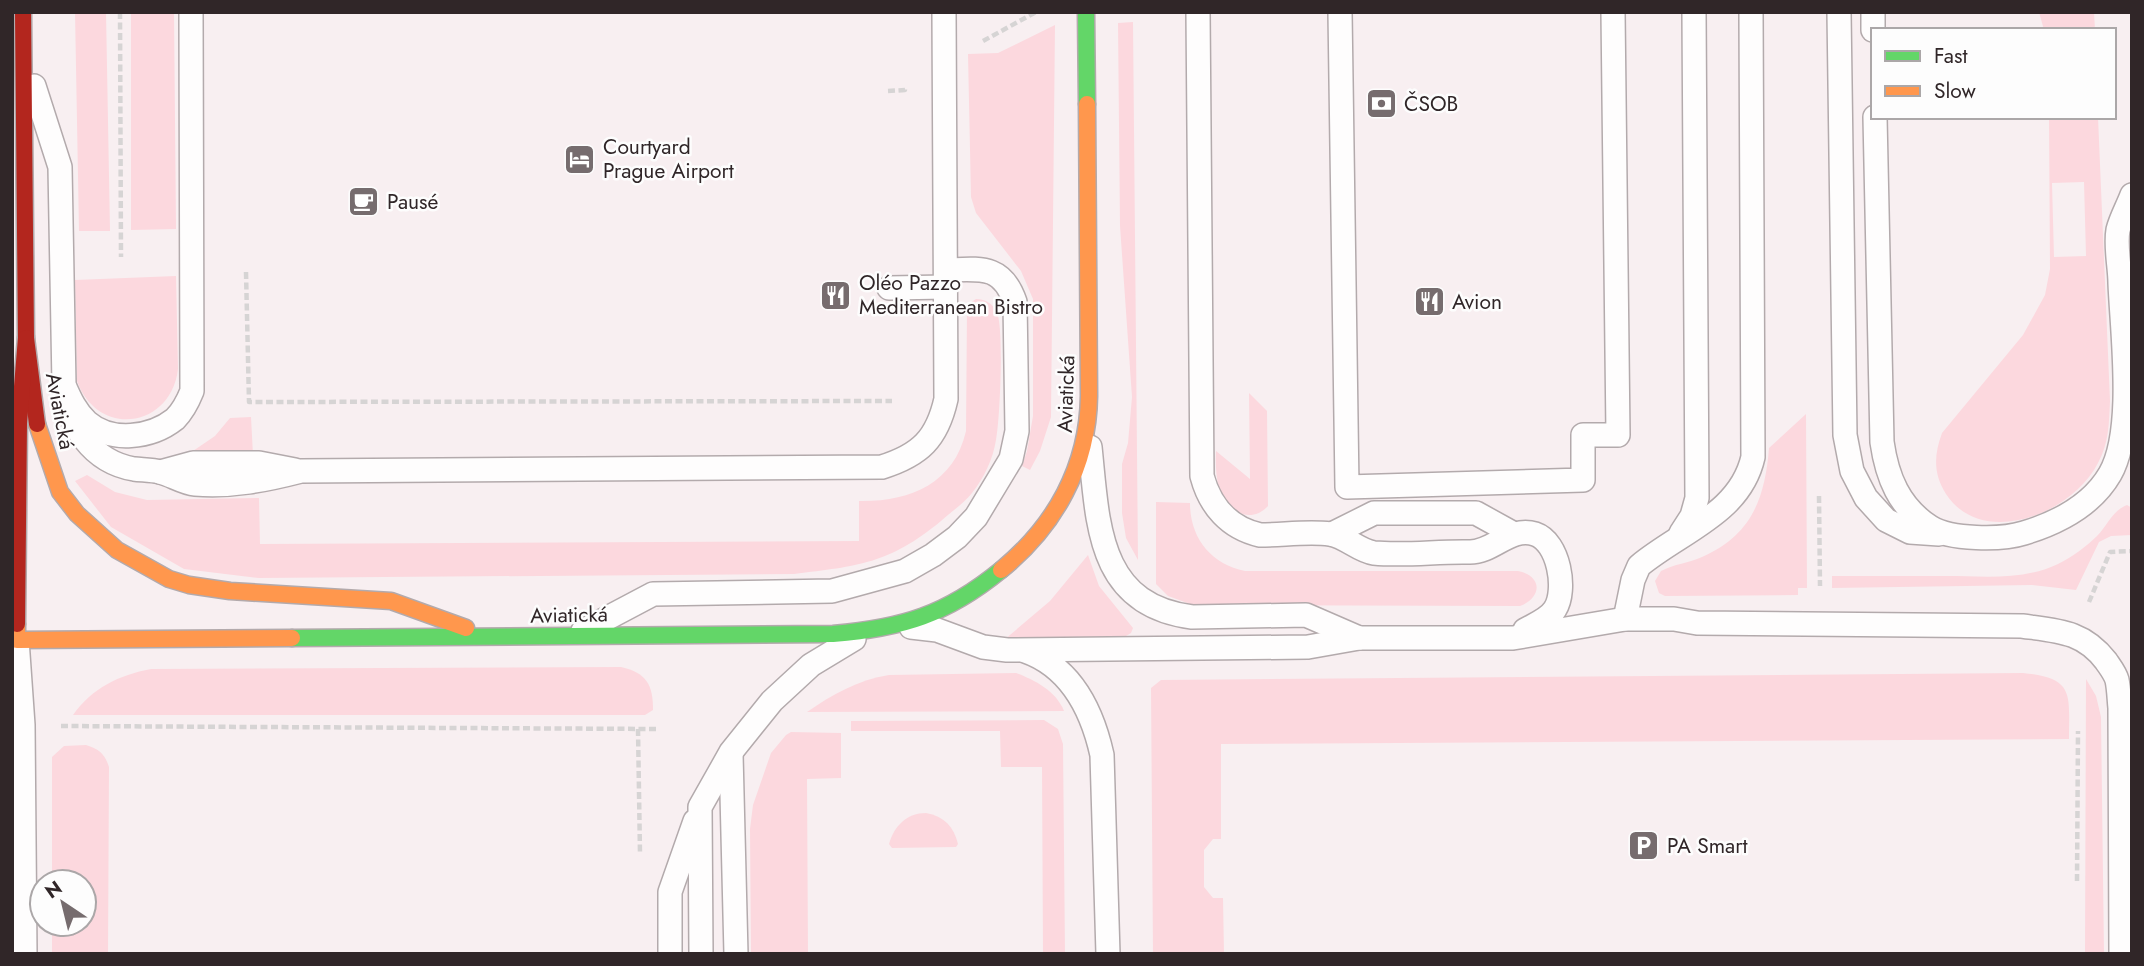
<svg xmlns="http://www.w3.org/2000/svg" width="2144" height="966" viewBox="0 0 2144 966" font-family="Jost,sans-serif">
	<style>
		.green { fill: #fcd8de; fill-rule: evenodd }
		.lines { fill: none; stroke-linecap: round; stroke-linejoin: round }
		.lane-casing { stroke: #b3aaac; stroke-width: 26 }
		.fast-casing { stroke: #b3aaac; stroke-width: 19 }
		.slow-casing { stroke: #b3aaac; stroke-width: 19 }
		.jam-casing { stroke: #b3aaac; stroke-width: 19 }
		.path { stroke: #d6d4d4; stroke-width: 4.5; stroke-dasharray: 7 3.5; stroke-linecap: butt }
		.lane { stroke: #fefdfd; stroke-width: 23 }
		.fast { stroke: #63d668; stroke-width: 16 }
		.slow { stroke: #ff974d; stroke-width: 16 }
		.jam { stroke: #b3261e; stroke-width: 16 }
		.labels { text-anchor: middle; stroke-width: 5; stroke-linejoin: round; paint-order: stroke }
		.poi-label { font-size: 21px; fill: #302628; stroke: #fdfdfd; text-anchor: start }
		.street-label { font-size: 21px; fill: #302628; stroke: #fdfdfd }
	</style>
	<rect width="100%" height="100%" fill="#f8eff1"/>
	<!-- green -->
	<g class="green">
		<path d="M 75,12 L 106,12 L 110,231 L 79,231 Z"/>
		<path d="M 131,12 L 174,12 L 176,229 L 131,230 Z"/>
		<path d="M 2039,12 L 2094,12 L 2095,30 L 2044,30 Z"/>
		<path d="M 1133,22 L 1138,560 L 1126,538 L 1122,513 L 1122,464 L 1128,443 L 1132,397 L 1120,226 L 1118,23 Z"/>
		<path d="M 1055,25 L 1051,417 L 1040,451 L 1030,470 L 1022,466 L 1027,451 L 1033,416 L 1033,299 L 1021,271 L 976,213 L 971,197 L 968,54 L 998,53 Z"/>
		<path d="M 2049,117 L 2098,117 L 2110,401 C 2109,423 2109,443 2098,463 C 2073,513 1983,550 1946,494 C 1933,473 1934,455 1942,433 L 2023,335 L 2045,295 L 2050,269 ZM 2084,182 L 2086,256 L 2054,257 L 2052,183 Z"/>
		<path d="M 176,276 L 178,369 C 171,428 98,439 77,381 L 75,280 Z"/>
		<path d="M 976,299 C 986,299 993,304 997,313 C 1004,328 1000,420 996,440 C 993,459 984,478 972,493 C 964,503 951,512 941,521 C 889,564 858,566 794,574 L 259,578 L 184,569 L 111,527 L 75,481 L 87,475 L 115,492 L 147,500 L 259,498 L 260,544 L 859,541 L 859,501 C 909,502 954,484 966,431 L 967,310 L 968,304 Z"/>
		<path d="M 1249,393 L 1267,411 L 1268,506 C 1262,512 1257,515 1249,515 C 1217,513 1215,475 1216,451 L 1250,479 Z"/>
		<path d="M 1806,414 L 1807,588 L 1798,588 L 1798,595 L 1665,596 L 1659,593 L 1655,581 L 1661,571 C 1674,564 1689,563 1702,557 C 1752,535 1765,498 1769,448 Z"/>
		<path d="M 251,417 L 253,455 L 192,454 L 193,451 L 215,436 L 230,418 Z"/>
		<path d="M 1156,502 L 1190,503 C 1190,538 1211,564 1245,571 L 1518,571 C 1543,576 1542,598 1520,606 L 1193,605 L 1168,596 L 1156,584 Z"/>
		<path d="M 2127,505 L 2132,508 L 2132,535 L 2111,536 L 2099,542 L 2076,590 L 2032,585 L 1832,588 L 1832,576 C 1870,576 1908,576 1946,576 C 1983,576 2023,581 2058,564 C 2072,557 2086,547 2097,536 C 2107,526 2113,510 2127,505 Z"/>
		<path d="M 1088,555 L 1099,586 L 1133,628 L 1131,633 L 1121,639 L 1004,640 L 1050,601 Z"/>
		<path d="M 621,667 C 647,673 653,685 653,710 L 645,715 L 73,715 C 92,688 119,675 151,669 Z"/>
		<path d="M 1016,673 C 1035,680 1056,691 1064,711 L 807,712 C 833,694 858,680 889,675 Z"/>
		<path d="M 2023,673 C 2075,678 2069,694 2069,739 L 1221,744 L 1221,839 L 1213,839 L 1204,850 L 1204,887 L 1213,898 L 1223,898 L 1224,954 L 1153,954 L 1151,688 L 1161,680 Z"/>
		<path d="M 2086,679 L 2096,696 L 2101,717 L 2104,954 L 2085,954 Z"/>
		<path d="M 1044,720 L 1058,729 L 1063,744 L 1065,954 L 1043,954 L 1042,767 L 1001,767 L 1000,731 L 851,731 L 851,721 Z"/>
		<path d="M 791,732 L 841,733 L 841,778 L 807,779 L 808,954 L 751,954 L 750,829 L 753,805 L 771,753 L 786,735 Z"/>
		<path d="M 86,745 C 99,749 105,754 109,767 L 108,954 L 52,954 L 52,924 L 84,924 L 84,882 L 52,882 L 52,757 L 64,746 Z"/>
		<path d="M 926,813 C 944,816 954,827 958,844 L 956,847 L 892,848 L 889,844 C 894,826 907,813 926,813 Z"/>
	</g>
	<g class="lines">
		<defs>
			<g id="lane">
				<path d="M 1198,12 L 1202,476 C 1210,506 1229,528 1260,535 C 1283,535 1308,531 1330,534 C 1345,536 1359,551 1374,553 C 1406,556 1439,551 1470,552 C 1494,552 1510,526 1535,534 C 1559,542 1567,590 1555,609 C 1549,619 1536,624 1525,630"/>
				<path d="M 1340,12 L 1347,487 L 1583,480 L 1583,435 L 1618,435 L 1613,12"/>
				<path d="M 1751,12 L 1753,457 C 1740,514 1681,531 1639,566 L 1633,580 L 1625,619 L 1674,619 L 1697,623 L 2022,626 C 2058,631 2083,631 2106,661 C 2110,667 2115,673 2117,680 C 2119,689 2119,699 2120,708 L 2121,954"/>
				<path d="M 1839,12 L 1845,435 L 1852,471 L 1866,498 L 1886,520 L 1910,532 L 1939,534"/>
				<path d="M 1873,12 L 1873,30"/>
				<path d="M 34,86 L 60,167 L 64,385 C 70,399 76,412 87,422 C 111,443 151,438 175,419 C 183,411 188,401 192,391 L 191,12"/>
				<path d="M 1875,117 L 1882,442 C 1887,477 1899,507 1930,527 C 1950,540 2002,540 2024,533 C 2057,523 2092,505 2110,474 C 2135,431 2122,333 2120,283 C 2120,267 2115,246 2118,230 C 2121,218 2128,206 2132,195"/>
				<path d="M 889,288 L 946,287"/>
				<path d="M 64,385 C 68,425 92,462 134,469 C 142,470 152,470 160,472 C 172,475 183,483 195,484 C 232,487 266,480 301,471 L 882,467 C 920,455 937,439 946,399 L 944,12"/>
				<path d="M 1090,447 C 1098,523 1097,605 1192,617 L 1306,615 L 1359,638"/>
				<path d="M 160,472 L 193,463 L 259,463 L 295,470"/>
				<path d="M 1681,533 L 1692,516 L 1697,498 L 1694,12"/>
				<path d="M 1332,534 L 1374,513 L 1476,513 L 1514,534"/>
				<path d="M 911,627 L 937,630 L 983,647 L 1007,650 L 1308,647 L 1359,638 L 1513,638 L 1625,619"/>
				<path d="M 583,631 L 653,594 L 832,591 L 905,571 L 933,555 L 957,537 L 976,517 L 1011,459 L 1017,431 L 1015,302 C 1002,264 980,269 946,270"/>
				<path d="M 17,640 L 23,725 L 25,954"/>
				<path d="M 1025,651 C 1071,667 1092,710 1102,755 L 1108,954"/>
				<path d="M 731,754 L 736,954"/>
				<path d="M 670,954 L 670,892 L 695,821"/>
				<path d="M 701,954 L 700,807 L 731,752 L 772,701 L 811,665 L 854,639"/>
			</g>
			<g id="fast">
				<path d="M 1086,12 L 1087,104"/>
				<path d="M 292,638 L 833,634 C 902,628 946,615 1001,570"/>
			</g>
			<g id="slow">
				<path d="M 37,424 L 60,492 L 77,514 L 117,550 L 169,579 L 189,585 L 230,591 L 391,601 L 466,628"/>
				<path d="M 1001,570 C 1055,526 1088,467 1089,396 L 1087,104"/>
				<path d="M 17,624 L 17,640 L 292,638"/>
			</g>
			<g id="jam">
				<path d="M 23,12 L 26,338 L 37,424"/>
				<path d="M 17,624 L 19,423 L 26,338"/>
			</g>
		</defs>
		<!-- lane casing -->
		<use href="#lane" class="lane-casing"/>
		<!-- fast casing -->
		<use href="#fast" class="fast-casing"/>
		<!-- slow casing -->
		<use href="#slow" class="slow-casing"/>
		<!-- jam casing -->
		<use href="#jam" class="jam-casing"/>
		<!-- path -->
		<g class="path">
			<path d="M 120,12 L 121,257"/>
			<path d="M 983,41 L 1036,12"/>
			<path d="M 888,91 L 905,90 L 905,87"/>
			<path d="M 246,272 L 249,402 L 892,401"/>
			<path d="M 1819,496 L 1820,586"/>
			<path d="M 2089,602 L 2110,552 L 2132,551"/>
			<path d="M 61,726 L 657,729"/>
			<path d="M 638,729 L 640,854"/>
			<path d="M 2077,881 L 2078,731"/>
		</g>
		<!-- lane -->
		<use href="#lane" class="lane"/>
		<!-- fast -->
		<use href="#fast" class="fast"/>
		<!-- slow -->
		<use href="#slow" class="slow"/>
		<!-- jam -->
		<use href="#jam" class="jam"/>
	</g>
	<!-- icons -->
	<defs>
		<symbol id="bank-square" viewBox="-11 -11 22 22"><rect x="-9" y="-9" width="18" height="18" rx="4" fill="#766c6e" stroke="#fdfdfd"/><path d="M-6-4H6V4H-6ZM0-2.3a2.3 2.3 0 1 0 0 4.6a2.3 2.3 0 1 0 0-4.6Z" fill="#fff"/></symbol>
		<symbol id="hotel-square" viewBox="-11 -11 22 22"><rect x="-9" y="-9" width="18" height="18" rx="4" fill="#766c6e" stroke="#fdfdfd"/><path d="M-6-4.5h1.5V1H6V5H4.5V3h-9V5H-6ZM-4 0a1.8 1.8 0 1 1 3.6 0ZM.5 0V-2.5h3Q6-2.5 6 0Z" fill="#fff"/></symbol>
		<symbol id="cafe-square" viewBox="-11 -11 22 22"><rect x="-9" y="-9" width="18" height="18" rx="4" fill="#766c6e" stroke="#fdfdfd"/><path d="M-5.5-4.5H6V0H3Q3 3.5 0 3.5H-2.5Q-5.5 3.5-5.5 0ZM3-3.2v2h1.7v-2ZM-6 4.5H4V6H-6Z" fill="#fff"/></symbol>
		<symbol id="restaurant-square" viewBox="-11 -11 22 22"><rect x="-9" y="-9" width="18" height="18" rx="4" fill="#766c6e" stroke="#fdfdfd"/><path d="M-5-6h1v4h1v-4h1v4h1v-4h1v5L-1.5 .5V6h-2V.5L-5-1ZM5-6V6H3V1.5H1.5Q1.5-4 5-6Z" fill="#fff"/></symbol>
		<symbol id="parking-square" viewBox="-11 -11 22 22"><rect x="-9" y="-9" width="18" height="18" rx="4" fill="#766c6e" stroke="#fdfdfd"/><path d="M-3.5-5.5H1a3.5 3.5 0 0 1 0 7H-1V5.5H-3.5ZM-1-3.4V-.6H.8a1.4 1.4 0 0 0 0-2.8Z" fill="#fff"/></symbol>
	</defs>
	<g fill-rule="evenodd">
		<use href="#bank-square" x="1364" y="86" width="35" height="35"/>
		<use href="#hotel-square" x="562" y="142" width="35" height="35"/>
		<use href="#cafe-square" x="346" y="184" width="35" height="35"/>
		<use href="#restaurant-square" x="818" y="278" width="35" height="35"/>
		<use href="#restaurant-square" x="1412" y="284" width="35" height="35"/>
		<use href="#parking-square" x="1626" y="828" width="35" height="35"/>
	</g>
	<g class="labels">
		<!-- poi labels -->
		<g class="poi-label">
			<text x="1404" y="111">ČSOB</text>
			<text x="603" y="154">Courtyard<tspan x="603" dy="24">Prague Airport</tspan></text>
			<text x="387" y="209">Pausé</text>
			<text x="859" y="290">Oléo Pazzo<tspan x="859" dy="24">Mediterranean Bistro</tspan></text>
			<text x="1452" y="309">Avion</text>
			<text x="1667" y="853">PA Smart</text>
		</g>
		<!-- street labels -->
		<g class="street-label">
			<text transform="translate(1066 394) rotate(-88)" y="7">Aviatická</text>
			<text transform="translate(60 411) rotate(79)" y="7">Aviatická</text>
			<text transform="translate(569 615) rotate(-1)" y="7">Aviatická</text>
		</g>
	</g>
	<!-- border -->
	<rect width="2144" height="966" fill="none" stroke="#302628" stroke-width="28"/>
	<!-- legend -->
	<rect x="1871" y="28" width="245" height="91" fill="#fdfdfd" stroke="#aba7a8" stroke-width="2"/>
	<rect x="1885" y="51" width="35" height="10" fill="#63d668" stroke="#aba7a8" stroke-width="2"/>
	<text x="1934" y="63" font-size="21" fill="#302628">Fast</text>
	<rect x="1885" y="86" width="35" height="10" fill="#ff974d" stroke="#aba7a8" stroke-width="2"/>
	<text x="1934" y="98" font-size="21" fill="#302628">Slow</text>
	<!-- north arrow -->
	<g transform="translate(63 903) rotate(325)"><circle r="33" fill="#fdfdfd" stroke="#aba7a8" stroke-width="2"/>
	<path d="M0-5L12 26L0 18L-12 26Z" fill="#766c6e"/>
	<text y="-10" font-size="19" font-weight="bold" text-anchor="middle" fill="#302628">N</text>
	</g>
</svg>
